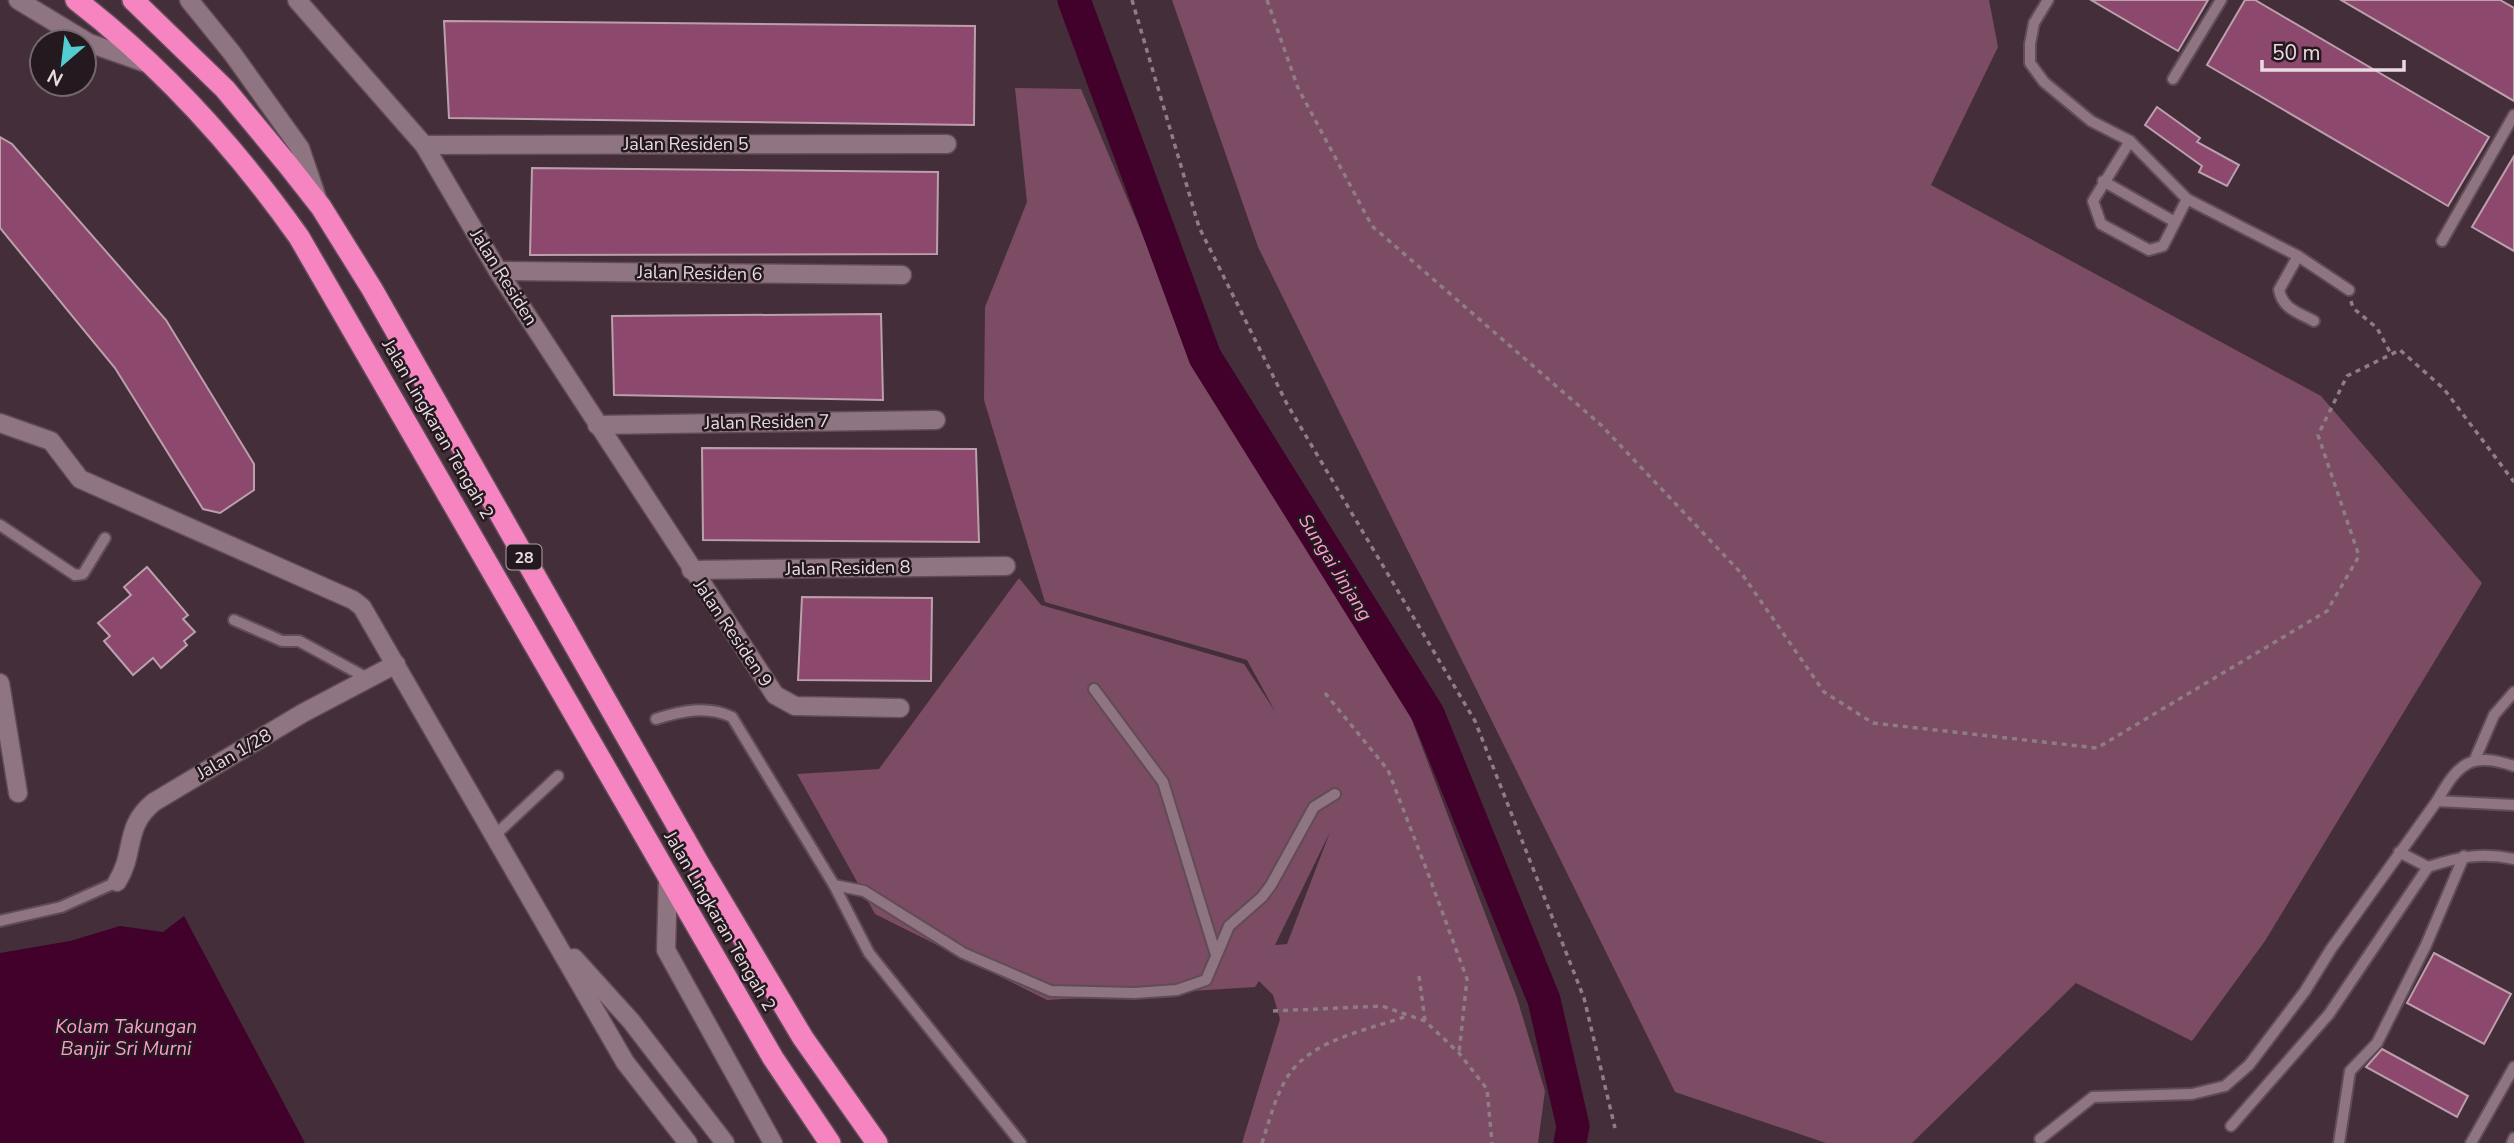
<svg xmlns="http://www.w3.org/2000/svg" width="2514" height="1143" viewBox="0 0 2514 1143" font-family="'Nunito Sans',sans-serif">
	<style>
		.green { fill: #7b4c64; fill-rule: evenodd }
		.water { fill: #41012a }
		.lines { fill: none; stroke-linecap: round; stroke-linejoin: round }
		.river { stroke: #41012a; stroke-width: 33 }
		.building { fill: #8c486d; stroke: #bb9fac; stroke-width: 2 }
		.lane-casing { stroke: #604c56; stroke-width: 14 }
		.street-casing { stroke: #604c56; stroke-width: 21 }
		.highway-casing { stroke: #604c56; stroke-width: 24 }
		.path { stroke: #8f7d86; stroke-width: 3.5; stroke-dasharray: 5 5; stroke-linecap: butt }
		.lane { stroke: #8f7581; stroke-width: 10 }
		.street { stroke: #8f7581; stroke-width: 18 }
		.highway { stroke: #f584c1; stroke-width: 21 }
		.labels { text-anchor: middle; stroke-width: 5; stroke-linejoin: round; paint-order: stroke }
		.shield { fill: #24191e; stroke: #afa1a7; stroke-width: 2 }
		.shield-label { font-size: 16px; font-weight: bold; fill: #eadbe2 }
		.street-label { font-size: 18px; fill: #eadbe2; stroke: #24191e }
		.water-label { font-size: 19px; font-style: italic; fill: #ff9bcf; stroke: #24191e }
	</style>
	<rect width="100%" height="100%" fill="#442e39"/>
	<!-- green -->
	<g class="green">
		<path d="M 1172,0 L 1989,0 L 1998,47 L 1931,185 L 2321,396 L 2482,583 L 2265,941 L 2192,1041 L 2076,983 L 1912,1143 L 1826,1143 L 1675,1092 L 1258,247 Z"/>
		<path d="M 1015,88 L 1081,89 L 1187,340 L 1327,573 L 1391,665 L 1517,998 L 1545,1091 L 1538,1143 L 1242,1143 L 1280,1019 L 1273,995 L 1259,981 L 1255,987 L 1047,1000 L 875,914 L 797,774 L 879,769 L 1019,578 L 1041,605 L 1244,664 L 1275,711 L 1247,660 L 1045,602 L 984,400 L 985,307 L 1027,202 ZM 1330,832 L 1287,944 L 1276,945 L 1275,945 Z"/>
	</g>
	<!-- water -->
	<path class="water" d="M 184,916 L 305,1143 L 0,1143 L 0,953 L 70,941 L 120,926 L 163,932 Z"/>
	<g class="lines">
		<!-- river -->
		<path class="river" d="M 1074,0 L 1205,357 L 1428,714 L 1544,1000 L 1573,1126 L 1570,1143"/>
	</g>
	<!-- building -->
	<g class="building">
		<path d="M 2091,0 L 2208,0 L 2178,51 Z"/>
		<path d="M 2245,0 L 2255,0 L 2489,137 L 2448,206 L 2207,65 Z"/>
		<path d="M 2341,0 L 2500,0 L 2514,8 L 2514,101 Z"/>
		<path d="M 444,21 L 975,26 L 974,125 L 449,118 Z"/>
		<path d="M 2157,107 L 2200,138 L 2197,142 L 2239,165 L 2227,186 L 2199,172 L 2202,166 L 2145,125 Z"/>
		<path d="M 0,137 L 12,144 L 166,320 L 254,464 L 254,490 L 220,513 L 203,509 L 115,368 L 0,228 Z"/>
		<path d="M 2514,156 L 2514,251 L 2472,227 Z"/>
		<path d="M 532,168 L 938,172 L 937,254 L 530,255 Z"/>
		<path d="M 881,314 L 883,400 L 614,395 L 612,316 Z"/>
		<path d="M 702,448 L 976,449 L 979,542 L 703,540 Z"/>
		<path d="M 147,567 L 188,615 L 183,619 L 195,632 L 184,641 L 187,645 L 161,668 L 153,658 L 133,675 L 104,641 L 110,636 L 98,623 L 131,595 L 124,587 Z"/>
		<path d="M 802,597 L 932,598 L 931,681 L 798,680 Z"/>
		<path d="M 2434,953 L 2511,994 L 2484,1044 L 2407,1003 Z"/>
		<path d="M 2382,1049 L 2468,1096 L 2457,1117 L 2366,1067 Z"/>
	</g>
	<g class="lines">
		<defs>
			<g id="lane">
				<path d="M 2048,0 L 2034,23 L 2030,44 L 2030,63 L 2044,82 L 2091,121 L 2130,141 L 2187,199 L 2298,256 L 2349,290"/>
				<path d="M 2173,79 L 2221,0"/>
				<path d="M 2130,141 L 2093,201 L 2101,224 L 2149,250 L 2163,246 L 2187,199"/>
				<path d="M 2103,181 L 2175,222"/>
				<path d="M 2442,241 L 2514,115"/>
				<path d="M 2298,256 L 2279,290 C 2283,309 2297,312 2314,321"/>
				<path d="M 0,525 L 75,575 L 83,574 L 105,538"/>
				<path d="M 234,620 L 282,641 L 299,641 L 367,678"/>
				<path d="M 1094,689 L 1163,782 L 1216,955"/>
				<path d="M 656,719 C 681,711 707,705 732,717 L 834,885 L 869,953 L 1021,1143"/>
				<path d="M 2475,759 L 2494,715 L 2514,692"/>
				<path d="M 2437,801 C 2458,764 2470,751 2514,766"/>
				<path d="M 493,837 L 558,776"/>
				<path d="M 2399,852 L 2428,867 C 2458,857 2482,852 2514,859"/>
				<path d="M 834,885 L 864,891 L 963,953 L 1051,991 L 1135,993 L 1177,990 L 1206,980 L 1229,926 L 1262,897 L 1271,885 L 1314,807 L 1335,794"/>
				<path d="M 0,921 L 61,907 L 117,882"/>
				<path d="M 2231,1126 L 2329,1014 L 2428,867"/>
				<path d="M 2040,1139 L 2093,1097 L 2192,1094 L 2225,1086 L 2249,1065 L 2305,991 L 2331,949 L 2437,801 L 2514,805"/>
				<path d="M 2339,1143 L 2350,1071 L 2377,1043 L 2426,945 L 2464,856"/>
				<path d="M 2471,1143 L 2514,1067"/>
				<path d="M 2512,1143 L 2514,1138"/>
			</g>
			<g id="street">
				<path d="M 18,0 L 89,43 L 146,63"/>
				<path d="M 189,0 L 232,53 L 300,148 L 317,198"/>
				<path d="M 297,0 L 424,145 L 498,271 L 775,695 L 795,706 L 900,708"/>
				<path d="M 424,145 L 947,144"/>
				<path d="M 498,271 L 902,275"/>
				<path d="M 0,423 L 51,441 L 80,479 L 353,600 L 362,607 L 625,1062 L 688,1143"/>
				<path d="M 597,425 L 936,420"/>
				<path d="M 691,570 L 1006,566"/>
				<path d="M 0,683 L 18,793"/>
				<path d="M 668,879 L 666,950 L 773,1143"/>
				<path d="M 117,882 C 136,852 123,827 154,802 L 303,713 L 396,664"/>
				<path d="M 574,958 L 631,1021 L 725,1143"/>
			</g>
			<g id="highway">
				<path d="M 76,0 C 163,67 236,148 299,237 L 773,1058 L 830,1143"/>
				<path d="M 133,0 L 225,89 L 288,165 L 321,207 L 372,289 L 699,864 L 803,1038 L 877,1143"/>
			</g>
		</defs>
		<!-- lane casing -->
		<use href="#lane" class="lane-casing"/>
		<!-- street casing -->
		<use href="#street" class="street-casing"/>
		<!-- highway casing -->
		<use href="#highway" class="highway-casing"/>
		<!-- path -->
		<g class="path">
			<path d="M 1132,0 L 1199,227 L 1287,404 L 1475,721 L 1584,998 L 1615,1128"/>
			<path d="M 1267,0 L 1298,88 L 1372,226 L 1601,425 L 1742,574 L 1824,692 L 1873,723 L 2097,748 L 2327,611 L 2359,556 L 2318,435 L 2347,376 L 2400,350 L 2444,389 L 2514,482"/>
			<path d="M 2351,301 L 2353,308 L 2377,328 L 2391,354"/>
			<path d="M 1325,693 L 1388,770 L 1429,876 L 1467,979 L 1459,1053"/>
			<path d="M 1419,976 L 1425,1021"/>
			<path d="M 1273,1011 L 1382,1006 L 1425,1021 L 1459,1053 L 1487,1089 L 1492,1143"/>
			<path d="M 1262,1143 C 1270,1119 1277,1088 1294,1068 C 1320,1038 1371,1029 1407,1016"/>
		</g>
		<!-- lane -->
		<use href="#lane" class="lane"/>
		<!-- street -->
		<use href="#street" class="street"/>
		<!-- highway -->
		<use href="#highway" class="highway"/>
	</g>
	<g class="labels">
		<!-- shield labels -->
		<rect class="shield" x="506.5" y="544.5" width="35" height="25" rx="5"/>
		<g class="shield-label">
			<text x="524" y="563">28</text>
		</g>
		<!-- street labels -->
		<g class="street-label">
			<text x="686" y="150">Jalan Residen 5</text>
			<text transform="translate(700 273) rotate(1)" y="6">Jalan Residen 6</text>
			<text transform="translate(504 277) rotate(58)" y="6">Jalan Residen</text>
			<text transform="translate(767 422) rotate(-1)" y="6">Jalan Residen 7</text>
			<text transform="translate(438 429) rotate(60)" y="6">Jalan Lingkaran Tengah 2</text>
			<text transform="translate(848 568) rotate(-1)" y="6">Jalan Residen 8</text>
			<text transform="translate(733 633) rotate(56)" y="6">Jalan Residen 9</text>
			<text transform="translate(234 754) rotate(-30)" y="6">Jalan 1/28</text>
			<text transform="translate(720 921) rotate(60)" y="6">Jalan Lingkaran Tengah 2</text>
		</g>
		<!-- water labels -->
		<g class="water-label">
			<text transform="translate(1336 567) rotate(58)" y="7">Sungai Jinjang</text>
			<text x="126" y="1033">Kolam Takungan<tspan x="126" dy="22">Banjir Sri Murni</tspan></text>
		</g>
	</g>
	<!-- north arrow -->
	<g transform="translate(63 63) rotate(208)"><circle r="33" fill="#24191e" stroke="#73676c" stroke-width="2"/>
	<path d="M0-5L12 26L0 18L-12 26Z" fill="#52ccd0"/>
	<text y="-10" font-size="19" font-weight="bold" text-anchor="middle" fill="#eadbe2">N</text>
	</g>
	<!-- scale -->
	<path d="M2262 60v10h142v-10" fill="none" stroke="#eadbe2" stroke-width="3.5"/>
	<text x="2272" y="60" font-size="21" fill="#eadbe2" stroke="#24191e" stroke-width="5" paint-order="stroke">50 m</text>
</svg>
